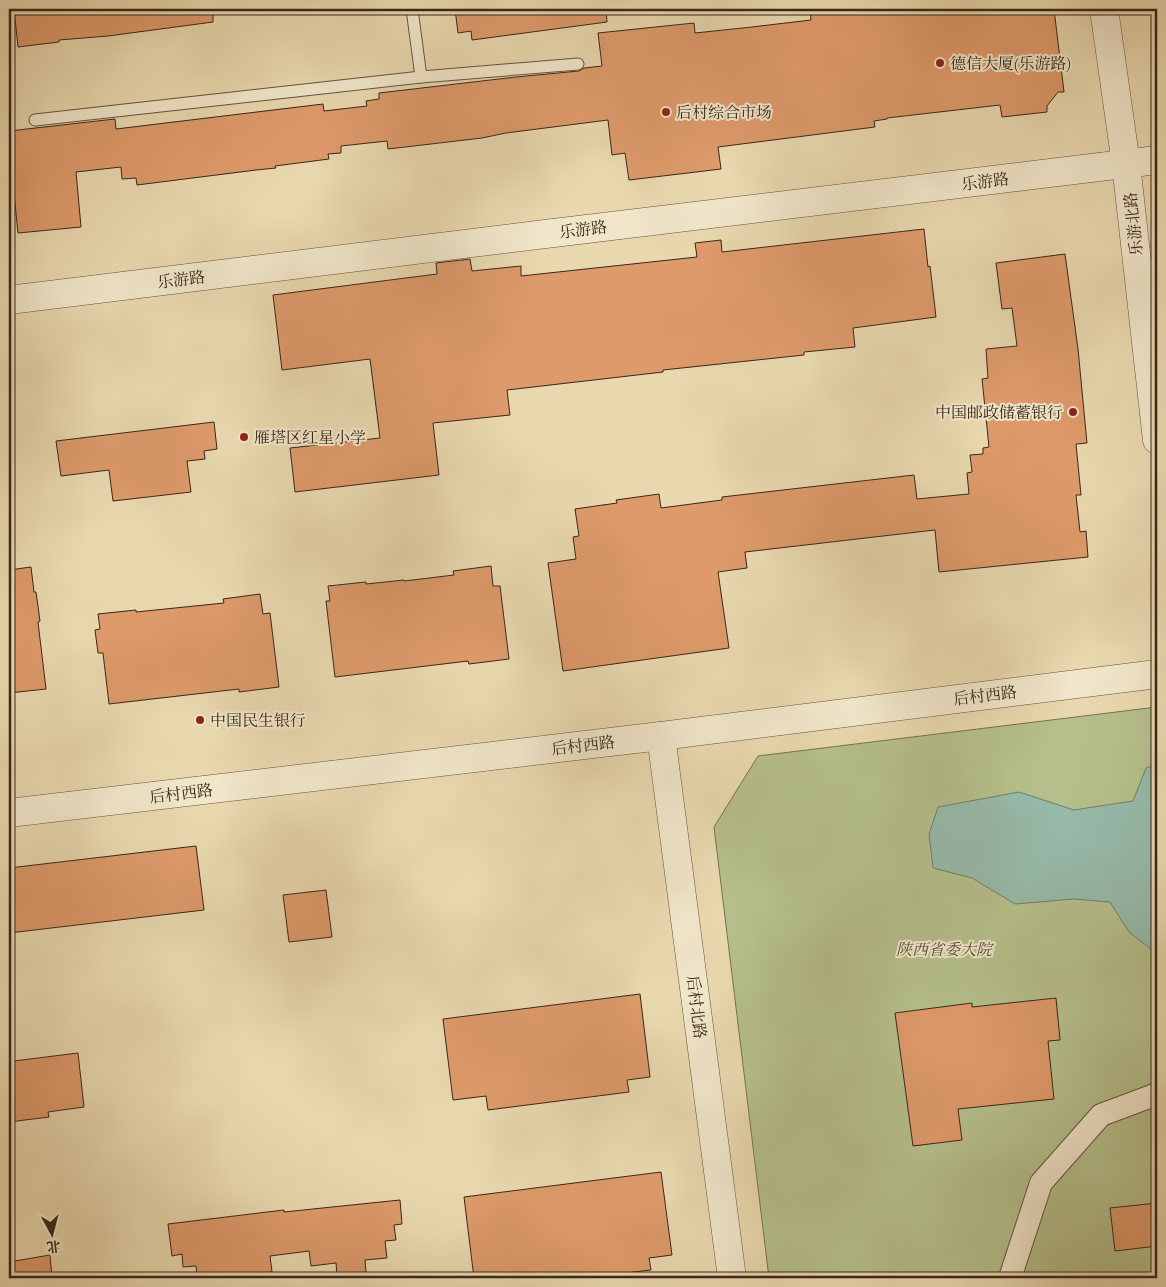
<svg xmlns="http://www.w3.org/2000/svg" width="1166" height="1287" viewBox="0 0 1166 1287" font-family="'IM FELL French Canon','Noto Serif SC',serif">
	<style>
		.green { fill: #b5bf8b; stroke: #767352 }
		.water { fill: #97baaa; stroke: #717f70 }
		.building { fill: #de9a6b; stroke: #38271a }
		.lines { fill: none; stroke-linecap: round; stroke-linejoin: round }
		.service-casing { stroke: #64533f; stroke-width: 13 }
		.minor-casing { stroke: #64533f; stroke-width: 24 }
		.tertiary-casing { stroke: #64533f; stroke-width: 29 }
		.service { stroke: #f1e6ca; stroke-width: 11 }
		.minor { stroke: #f1e6ca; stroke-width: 22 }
		.tertiary { stroke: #f1e6ca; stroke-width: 28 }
		.poi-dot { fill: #8f2418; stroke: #f1e6ca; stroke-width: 2 }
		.labels { text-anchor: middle; stroke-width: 4; stroke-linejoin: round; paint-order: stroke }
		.poi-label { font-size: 16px; fill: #38271a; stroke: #f1e6ca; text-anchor: start }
		.street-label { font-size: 16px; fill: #38271a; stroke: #f1e6ca }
		.park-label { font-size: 16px; font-style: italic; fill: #574d36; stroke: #f1e6ca }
	</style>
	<rect width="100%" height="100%" fill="#e9d8ae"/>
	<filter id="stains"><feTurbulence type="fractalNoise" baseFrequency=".004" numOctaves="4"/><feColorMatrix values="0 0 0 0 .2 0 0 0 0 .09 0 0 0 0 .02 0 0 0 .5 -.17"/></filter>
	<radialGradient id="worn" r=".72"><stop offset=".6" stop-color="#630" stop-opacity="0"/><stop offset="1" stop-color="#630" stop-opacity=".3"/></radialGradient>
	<!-- green -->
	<path class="green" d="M 1157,707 L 1157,1278 L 769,1278 L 714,827 L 758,756 Z"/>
	<!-- water -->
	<path class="water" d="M 1157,765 L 1157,954 L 1129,932 L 1110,902 L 1074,899 L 1015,904 L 972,878 L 933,868 L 929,834 L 938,807 L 1019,792 L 1074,810 L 1133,801 L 1146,768 Z"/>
	<!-- building -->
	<g class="building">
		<path d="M 14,9 L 213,9 L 213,22 L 108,36 L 59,40 L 59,42 L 18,47 Z"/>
		<path d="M 455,9 L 606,9 L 607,22 L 472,40 L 471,31 L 458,33 Z"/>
		<path d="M 810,9 L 1054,9 L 1064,92 L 1058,92 L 1047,106 L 1047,112 L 1002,117 L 1000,105 L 887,118 L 887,119 L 874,121 L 875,127 L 718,147 L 721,169 L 629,180 L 625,153 L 612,155 L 608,120 L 506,133 L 482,138 L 388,149 L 387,141 L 341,146 L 341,153 L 328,154 L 329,159 L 275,166 L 276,168 L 256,170 L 137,185 L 136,178 L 122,179 L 121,167 L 76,172 L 81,227 L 18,233 L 9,144 L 9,131 L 115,119 L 116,129 L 323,104 L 324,111 L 367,106 L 366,101 L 379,99 L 379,93 L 516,77 L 579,71 L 584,68 L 602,66 L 598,33 L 694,23 L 695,33 L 752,27 L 811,20 Z"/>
		<path d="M 924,229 L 928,267 L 930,266 L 936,317 L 853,328 L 855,347 L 804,352 L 804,355 L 663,370 L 663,372 L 507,390 L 510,415 L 433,423 L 439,475 L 295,492 L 290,448 L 380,438 L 370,359 L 282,370 L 273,295 L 437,274 L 436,263 L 470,259 L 472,271 L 521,266 L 521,276 L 697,257 L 695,243 L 721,240 L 722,252 Z"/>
		<path d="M 1065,254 L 1078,349 L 1087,443 L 1076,444 L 1081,495 L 1076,495 L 1080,532 L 1086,531 L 1088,557 L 939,572 L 935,530 L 745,552 L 747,568 L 718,572 L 729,648 L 563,671 L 548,563 L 576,559 L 573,537 L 579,536 L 575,509 L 617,503 L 616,500 L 659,494 L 661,508 L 722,500 L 722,497 L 914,475 L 917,499 L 969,494 L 967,473 L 972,472 L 970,455 L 983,454 L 983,448 L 989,447 L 982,379 L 988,378 L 986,349 L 1017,346 L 1012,308 L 1002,309 L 996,263 Z"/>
		<path d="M 214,422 L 217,449 L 204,451 L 205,459 L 187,461 L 191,492 L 113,501 L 109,470 L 61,476 L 56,441 Z"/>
		<path d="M 491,566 L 493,586 L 500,586 L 509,659 L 469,664 L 468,661 L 335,677 L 326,601 L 330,601 L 328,586 L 366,582 L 366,584 L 404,580 L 404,581 L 454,575 L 453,571 Z"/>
		<path d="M 31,567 L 34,592 L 36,592 L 40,621 L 38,622 L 46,689 L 9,693 L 9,570 Z"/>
		<path d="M 260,594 L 263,614 L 270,613 L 279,687 L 239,692 L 239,689 L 109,704 L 103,653 L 98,653 L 95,630 L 100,629 L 98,614 L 136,610 L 136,612 L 224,603 L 223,599 Z"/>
		<path d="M 196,846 L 204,910 L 9,933 L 9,868 Z"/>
		<path d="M 326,890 L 332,937 L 289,942 L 283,895 Z"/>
		<path d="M 640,994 L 650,1077 L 627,1080 L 629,1092 L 488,1110 L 486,1096 L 453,1100 L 443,1019 Z"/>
		<path d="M 1056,998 L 1060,1040 L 1048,1041 L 1054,1099 L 958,1109 L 962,1140 L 913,1146 L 895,1013 L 972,1003 L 972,1007 Z"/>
		<path d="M 78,1053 L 84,1107 L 48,1112 L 49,1117 L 9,1122 L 9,1063 L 14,1062 L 14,1061 Z"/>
		<path d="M 661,1172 L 672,1255 L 649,1258 L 651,1270 L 583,1278 L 507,1278 L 507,1274 L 474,1278 L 464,1197 Z"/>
		<path d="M 400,1200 L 402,1224 L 394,1225 L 396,1240 L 385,1241 L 387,1258 L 365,1260 L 366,1272 L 337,1275 L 336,1263 L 311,1266 L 309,1251 L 270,1256 L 272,1272 L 248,1275 L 249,1278 L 197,1278 L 196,1266 L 183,1267 L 182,1254 L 172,1256 L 168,1224 L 284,1210 L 284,1212 Z"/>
		<path d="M 1157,1203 L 1157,1246 L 1115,1251 L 1110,1208 Z"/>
		<path d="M 50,1255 L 52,1278 L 9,1278 L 9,1262 Z"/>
	</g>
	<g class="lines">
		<defs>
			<g id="service">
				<path d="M 412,9 L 421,77"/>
				<path d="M 35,120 L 421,77 L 578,64"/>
			</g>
			<path id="minor" d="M 1010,1278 L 1041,1183 L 1101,1115 L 1157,1094"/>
			<g id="tertiary">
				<path d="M 1104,9 L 1126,164 L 1157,440"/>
				<path d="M 9,300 L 537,235 L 1157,160"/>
				<path d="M 661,736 L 732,1278"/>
				<path d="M 9,813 L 661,736 L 1157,674"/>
			</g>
		</defs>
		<!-- service casing -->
		<use href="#service" class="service-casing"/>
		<!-- minor casing -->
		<use href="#minor" class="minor-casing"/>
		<!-- tertiary casing -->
		<use href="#tertiary" class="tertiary-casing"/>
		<!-- service -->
		<use href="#service" class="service"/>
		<!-- minor -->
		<use href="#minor" class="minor"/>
		<!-- tertiary -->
		<use href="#tertiary" class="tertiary"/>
	</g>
	<!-- markers -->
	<g class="poi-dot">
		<circle cx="940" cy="63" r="5"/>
		<circle cx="666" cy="112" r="5"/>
		<circle cx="1073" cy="412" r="5"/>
		<circle cx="244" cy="437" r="5"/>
		<circle cx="200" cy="720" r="5"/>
	</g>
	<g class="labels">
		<!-- poi labels -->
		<g class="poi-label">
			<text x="950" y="69">德信大厦(乐游路)</text>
			<text x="676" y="118">后村综合市场</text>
			<text x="1063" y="418" text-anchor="end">中国邮政储蓄银行</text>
			<text x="254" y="443">雁塔区红星小学</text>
			<text x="210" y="726">中国民生银行</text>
		</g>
		<!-- street labels -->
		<g class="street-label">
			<text transform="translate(985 181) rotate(-7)" y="6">乐游路</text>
			<text transform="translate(1133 224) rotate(-96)" y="6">乐游北路</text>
			<text transform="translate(583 229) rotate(-7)" y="6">乐游路</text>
			<text transform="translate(181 279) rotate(-7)" y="6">乐游路</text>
			<text transform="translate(985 695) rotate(-7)" y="6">后村西路</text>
			<text transform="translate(583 745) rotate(-7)" y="6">后村西路</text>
			<text transform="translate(181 793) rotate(-7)" y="6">后村西路</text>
			<text transform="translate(697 1007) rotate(83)" y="6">后村北路</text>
		</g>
		<!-- park labels -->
		<g class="park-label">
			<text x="944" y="955">陕西省委大院</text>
		</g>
	</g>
	<!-- margin -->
	<rect width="1166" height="1287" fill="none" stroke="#e9d8ae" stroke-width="30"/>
	<rect x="10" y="10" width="1146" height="1267" fill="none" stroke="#38271a" stroke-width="2.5"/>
	<rect x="15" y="15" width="1136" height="1257" fill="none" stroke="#38271a"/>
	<!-- north arrow -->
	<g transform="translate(52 1234) rotate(173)" stroke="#f1e6ca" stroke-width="4" paint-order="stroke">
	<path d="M0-4L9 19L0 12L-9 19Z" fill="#38271a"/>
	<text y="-8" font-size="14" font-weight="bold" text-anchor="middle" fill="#38271a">北</text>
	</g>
	<rect width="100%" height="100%" filter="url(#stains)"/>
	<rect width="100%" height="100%" fill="url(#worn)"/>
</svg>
